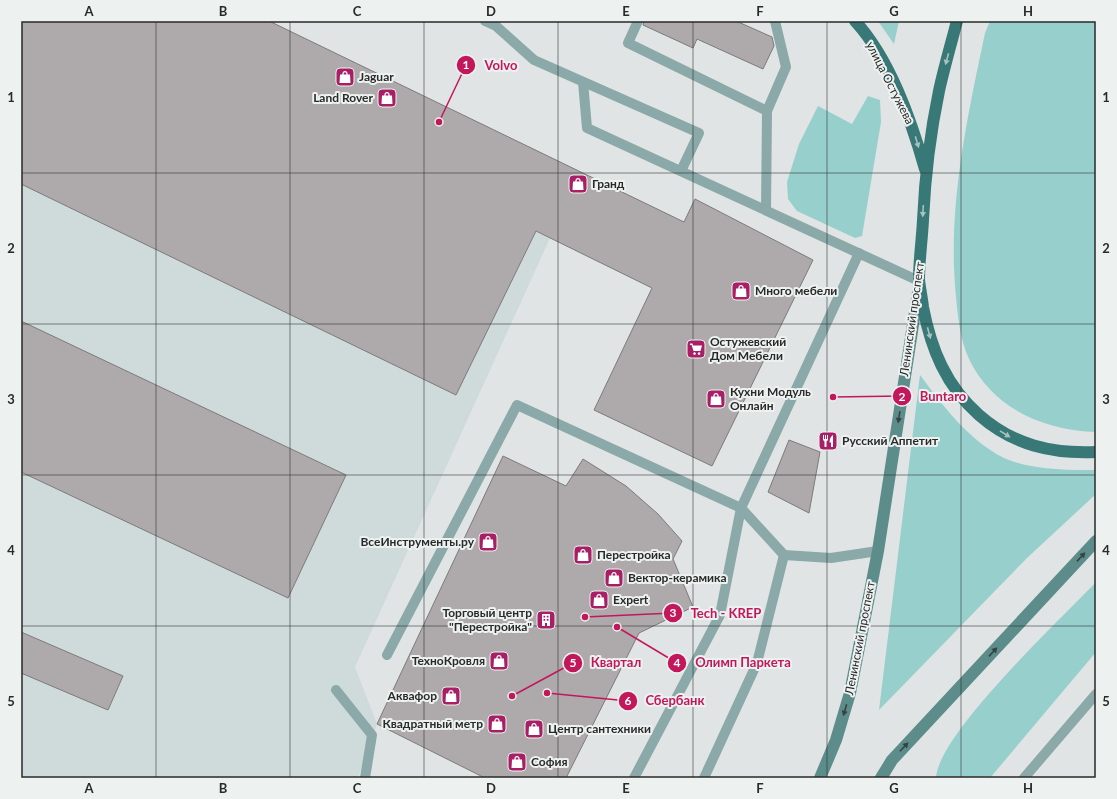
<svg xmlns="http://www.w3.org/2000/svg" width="1117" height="799" viewBox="0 0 1117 799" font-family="Lato,sans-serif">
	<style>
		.built { fill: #cedbda }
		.green { fill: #97cfcd }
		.building { fill: #aeaaab; stroke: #7d7a7b }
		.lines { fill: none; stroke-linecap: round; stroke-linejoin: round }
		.lane { stroke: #8aa9a8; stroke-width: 10 }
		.secondary { stroke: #5c8d8b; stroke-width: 12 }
		.primary { stroke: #387876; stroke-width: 12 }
		.oneway { fill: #a5c1c0 }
		.oneway2 { fill: #364342 }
		.grid { fill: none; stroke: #292a2a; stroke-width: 1; stroke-opacity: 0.55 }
		.labels { text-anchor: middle; stroke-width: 4; stroke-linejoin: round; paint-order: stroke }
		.poi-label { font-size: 12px; font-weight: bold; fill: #292a2a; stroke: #edf2f1; text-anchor: start }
		.street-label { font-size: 12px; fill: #292a2a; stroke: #edf2f1 }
		.leader { fill: none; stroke: #c2185b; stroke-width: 1.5 }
		.callout-dot { fill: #c2185b; stroke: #edf2f1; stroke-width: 1.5 }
		.mark-label { font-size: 12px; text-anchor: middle; font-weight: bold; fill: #fff }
		.callout-label { font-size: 13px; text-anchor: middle; font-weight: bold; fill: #c2185b; stroke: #edf2f1; stroke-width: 4; stroke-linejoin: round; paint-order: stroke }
		.neatline { fill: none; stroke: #292a2a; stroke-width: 1.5 }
		.grid-label { font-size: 13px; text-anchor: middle; font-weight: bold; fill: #292a2a }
	</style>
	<rect width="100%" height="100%" fill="#e0e4e4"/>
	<!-- built -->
	<path class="built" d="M 21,21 L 105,21 L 550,238 L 355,667 L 377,724 L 358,778 L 21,778 Z"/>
	<!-- green -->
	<g class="green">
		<path d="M 878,21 L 899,21 L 894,44 Z"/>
		<path d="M 990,21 L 1096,21 L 1096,432 C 1044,430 993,409 969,359 C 960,339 958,318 956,297 C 947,208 967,119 985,33 Z"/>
		<path d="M 868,96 L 880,100 L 881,122 L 862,236 L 855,238 L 797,211 L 788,199 L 787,182 L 799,144 L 818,106 L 852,124 Z"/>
		<path d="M 920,375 C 943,406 968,439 1002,457 C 1028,470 1068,470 1096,470 L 1096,494 L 1027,558 L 879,710 Z"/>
		<path d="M 1096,582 L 1096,652 L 990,778 L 936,778 C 938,734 1062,618 1096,582 Z"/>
	</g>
	<!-- building -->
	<g class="building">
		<path d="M 21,21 L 269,21 L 684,222 L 695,199 L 813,260 L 712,466 L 594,410 L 652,288 L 536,231 L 456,395 L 21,184 Z"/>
		<path d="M 644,21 L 736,21 L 772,37 L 774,46 L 763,69 L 697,39 L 693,48 L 643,25 Z"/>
		<path d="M 21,321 L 346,475 L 288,598 L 21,472 Z"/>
		<path d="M 789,440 L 820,452 L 809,513 L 768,492 Z"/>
		<path d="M 503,456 L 566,486 L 583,459 L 626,486 L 658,514 L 682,541 L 673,559 L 693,607 L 639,633 L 566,778 L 485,778 L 377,724 Z"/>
		<path d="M 21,632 L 123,676 L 108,710 L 21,673 Z"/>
	</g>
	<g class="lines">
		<!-- lane -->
		<g class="lane">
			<path d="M 485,21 L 496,26 L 534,60 L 699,133 L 681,171"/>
			<path d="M 638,21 L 628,43 L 767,111"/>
			<path d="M 583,82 L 587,128 L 919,281"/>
			<path d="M 766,210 L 767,111 L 786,67 L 775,21"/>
			<path d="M 387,655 L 517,405 L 741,508 L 784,555 L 831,558 L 878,551"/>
			<path d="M 336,690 L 372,735 L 365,778"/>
			<path d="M 634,778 L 720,615 L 741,508 L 859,253"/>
			<path d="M 704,778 L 757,663 L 784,555"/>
			<path d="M 1024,778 L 1096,694"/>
		</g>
		<!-- secondary -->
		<g class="secondary">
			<path d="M 820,778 L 836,740 L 850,693 L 878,551 L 919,286"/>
			<path d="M 881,778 L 892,760 L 1096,541"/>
		</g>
		<!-- primary -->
		<g class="primary">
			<path d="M 855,21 C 890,59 911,120 925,169"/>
			<path d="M 957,21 C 951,44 944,68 939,91 C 930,134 925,176 923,220 C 922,240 919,260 919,280 C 920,289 922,298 923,307 C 931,349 946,386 979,415 C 1013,445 1052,454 1096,452"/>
		</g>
	</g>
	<!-- one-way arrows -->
	<defs><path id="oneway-solid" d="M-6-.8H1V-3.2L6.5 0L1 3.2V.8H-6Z"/></defs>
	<g class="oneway">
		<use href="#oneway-solid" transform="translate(947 59) rotate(105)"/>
		<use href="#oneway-solid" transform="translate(917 142) rotate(74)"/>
		<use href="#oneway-solid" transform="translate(923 211) rotate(93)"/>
		<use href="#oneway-solid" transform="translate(929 333) rotate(75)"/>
		<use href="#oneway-solid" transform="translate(1005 434) rotate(32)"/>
	</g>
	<g class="oneway2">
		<use href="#oneway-solid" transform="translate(899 417) rotate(99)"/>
		<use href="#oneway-solid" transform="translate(1081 557) rotate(-47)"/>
		<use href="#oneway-solid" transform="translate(993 652) rotate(-47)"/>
		<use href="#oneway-solid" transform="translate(845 710) rotate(106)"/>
		<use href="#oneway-solid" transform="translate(904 747) rotate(-46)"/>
	</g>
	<!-- grid -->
	<path class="grid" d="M 156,21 L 156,778M 290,21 L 290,778M 424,21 L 424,778M 558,21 L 558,778M 693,21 L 693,778M 827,21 L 827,778M 961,21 L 961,778M 21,173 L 1096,173M 21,324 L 1096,324M 21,475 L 1096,475M 21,626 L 1096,626"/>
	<!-- icons -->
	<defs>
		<symbol id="shop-square" viewBox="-11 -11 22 22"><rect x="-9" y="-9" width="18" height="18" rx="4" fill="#a81f66" stroke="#edf2f1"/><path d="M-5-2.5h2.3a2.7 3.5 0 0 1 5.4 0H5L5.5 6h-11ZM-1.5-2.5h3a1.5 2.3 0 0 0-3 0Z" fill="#fff"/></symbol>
		<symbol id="supermarket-square" viewBox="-11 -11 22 22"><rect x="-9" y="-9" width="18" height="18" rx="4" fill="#a81f66" stroke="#edf2f1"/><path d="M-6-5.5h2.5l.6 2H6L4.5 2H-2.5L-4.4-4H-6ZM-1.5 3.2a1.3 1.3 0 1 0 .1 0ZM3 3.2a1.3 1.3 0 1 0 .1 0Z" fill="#fff"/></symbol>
		<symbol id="restaurant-square" viewBox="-11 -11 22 22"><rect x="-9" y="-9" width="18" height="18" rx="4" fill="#a81f66" stroke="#edf2f1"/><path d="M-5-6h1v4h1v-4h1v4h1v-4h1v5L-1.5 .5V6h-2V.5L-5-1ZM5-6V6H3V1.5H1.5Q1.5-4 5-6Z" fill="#fff"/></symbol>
		<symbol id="building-square" viewBox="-11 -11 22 22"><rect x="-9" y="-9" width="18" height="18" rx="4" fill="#a81f66" stroke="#edf2f1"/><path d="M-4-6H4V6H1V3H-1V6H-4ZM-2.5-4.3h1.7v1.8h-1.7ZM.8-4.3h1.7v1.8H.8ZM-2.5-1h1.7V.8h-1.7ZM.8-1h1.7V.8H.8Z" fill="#fff"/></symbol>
	</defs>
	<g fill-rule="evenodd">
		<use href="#shop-square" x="334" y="66" width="22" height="22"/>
		<use href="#shop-square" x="376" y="87" width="22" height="22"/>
		<use href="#shop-square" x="567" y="173" width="22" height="22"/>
		<use href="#shop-square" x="730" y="280" width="22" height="22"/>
		<use href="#supermarket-square" x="685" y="338" width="22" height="22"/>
		<use href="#shop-square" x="705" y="388" width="22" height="22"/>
		<use href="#restaurant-square" x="817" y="430" width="22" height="22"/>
		<use href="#shop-square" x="477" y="531" width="22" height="22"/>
		<use href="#shop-square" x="572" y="544" width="22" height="22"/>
		<use href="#shop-square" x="603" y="567" width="22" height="22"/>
		<use href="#shop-square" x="588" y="589" width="22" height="22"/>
		<use href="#building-square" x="535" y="609" width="22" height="22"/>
		<use href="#shop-square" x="488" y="650" width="22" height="22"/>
		<use href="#shop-square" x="440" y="685" width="22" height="22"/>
		<use href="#shop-square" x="486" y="713" width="22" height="22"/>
		<use href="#shop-square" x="523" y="718" width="22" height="22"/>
		<use href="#shop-square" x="506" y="751" width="22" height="22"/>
	</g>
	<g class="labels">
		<!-- poi labels -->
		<g class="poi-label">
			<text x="359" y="81">Jaguar</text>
			<text x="373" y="102" text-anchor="end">Land Rover</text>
			<text x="592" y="188">Гранд</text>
			<text x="755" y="295">Много мебели</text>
			<text x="710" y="346">Остужевский<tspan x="710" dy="14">Дом Мебели</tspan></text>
			<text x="730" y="396">Кухни Модуль<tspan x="730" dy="14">Онлайн</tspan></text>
			<text x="842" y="445">Русский Аппетит</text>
			<text x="474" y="546" text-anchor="end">ВсеИнструменты.ру</text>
			<text x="597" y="559">Перестройка</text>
			<text x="628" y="582">Вектор-керамика</text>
			<text x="613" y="604">Expert</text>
			<text x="532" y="617" text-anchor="end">Торговый центр<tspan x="532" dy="14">"Перестройка"</tspan></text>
			<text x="485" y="665" text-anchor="end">ТехноКровля</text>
			<text x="437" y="700" text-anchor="end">Аквафор</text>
			<text x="483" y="728" text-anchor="end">Квадратный метр</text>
			<text x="548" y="733">Центр сантехники</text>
			<text x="531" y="766">София</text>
		</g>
		<!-- street labels -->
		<g class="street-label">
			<text transform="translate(890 83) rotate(63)" y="4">улица Остужева</text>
			<text transform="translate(912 319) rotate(-82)" y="4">Ленинский проспект</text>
			<text transform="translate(860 638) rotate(-79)" y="4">Ленинский проспект</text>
		</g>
	</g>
	<!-- callouts -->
	<path class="leader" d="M439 122L466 65M833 397L902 396M585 617L673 613M617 627L677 663M512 696L573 663M547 693L628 701"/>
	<g class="callout-dot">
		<circle cx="439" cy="122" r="4"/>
		<circle cx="833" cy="397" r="4"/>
		<circle cx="585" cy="617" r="4"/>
		<circle cx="617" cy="627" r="4"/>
		<circle cx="512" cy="696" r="4"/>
		<circle cx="547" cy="693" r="4"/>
		<circle cx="466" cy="65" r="10"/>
		<circle cx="902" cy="396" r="10"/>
		<circle cx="673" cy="613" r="10"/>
		<circle cx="677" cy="663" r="10"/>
		<circle cx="573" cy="663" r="10"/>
		<circle cx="628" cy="701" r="10"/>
	</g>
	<g class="mark-label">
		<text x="466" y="69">1</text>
		<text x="902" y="401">2</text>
		<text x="673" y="617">3</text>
		<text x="677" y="667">4</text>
		<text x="573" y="667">5</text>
		<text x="628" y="705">6</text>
	</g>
	<g class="callout-label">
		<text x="501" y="70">Volvo</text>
		<text x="943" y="401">Buntaro</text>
		<text x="726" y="618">Tech - KREP</text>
		<text x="743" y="667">Олимп Паркета</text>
		<text x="616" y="667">Квартал</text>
		<text x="675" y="705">Сбербанк</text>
	</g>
	<!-- border -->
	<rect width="1117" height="799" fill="none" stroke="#edf2f1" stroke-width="44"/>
	<rect x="22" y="22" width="1073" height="755" class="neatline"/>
	<g class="grid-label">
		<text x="89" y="16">A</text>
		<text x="223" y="16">B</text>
		<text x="357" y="16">C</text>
		<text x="491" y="16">D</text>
		<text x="626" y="16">E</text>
		<text x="760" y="16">F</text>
		<text x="894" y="16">G</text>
		<text x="1028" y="16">H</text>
		<text x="11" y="102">1</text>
		<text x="1106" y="102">1</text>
		<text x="11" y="253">2</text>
		<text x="1106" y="253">2</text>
		<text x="11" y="404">3</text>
		<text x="1106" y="404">3</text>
		<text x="11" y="555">4</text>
		<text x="1106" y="555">4</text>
		<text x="11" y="706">5</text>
		<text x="1106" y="706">5</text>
		<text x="89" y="793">A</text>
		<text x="223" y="793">B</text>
		<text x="357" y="793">C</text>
		<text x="491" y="793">D</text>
		<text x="626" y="793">E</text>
		<text x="760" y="793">F</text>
		<text x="894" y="793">G</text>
		<text x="1028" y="793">H</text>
	</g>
</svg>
